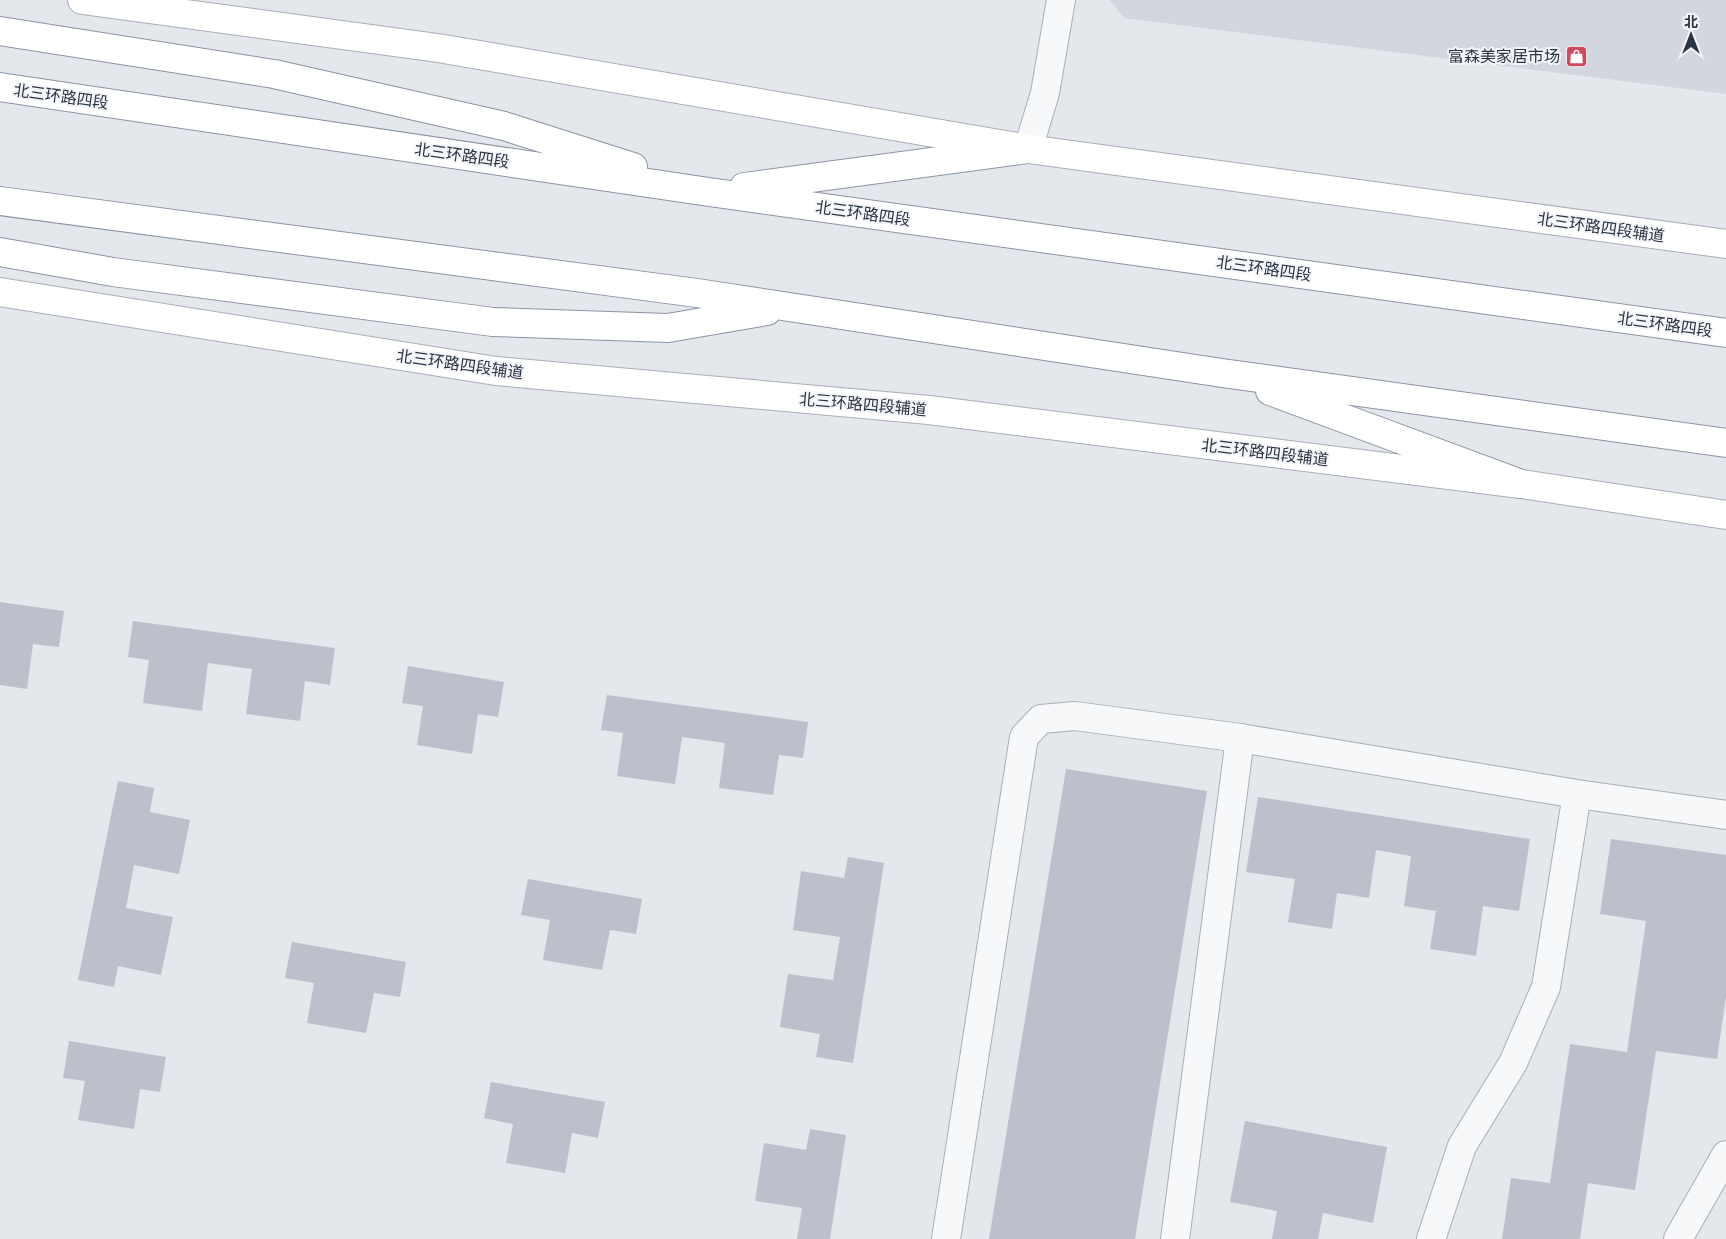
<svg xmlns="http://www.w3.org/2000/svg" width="1726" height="1239" viewBox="0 0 1726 1239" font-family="Lato,'Noto Sans SC',sans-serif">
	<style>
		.built { fill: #d2d6de }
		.building { fill: #bbc0ca }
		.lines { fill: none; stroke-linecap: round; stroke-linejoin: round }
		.street-casing { stroke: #a9aeb7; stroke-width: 30 }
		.secondary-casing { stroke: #a9aeb7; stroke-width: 30 }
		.highway-casing { stroke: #8b94a3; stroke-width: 30 }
		.street { stroke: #f7f8fa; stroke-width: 28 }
		.secondary { stroke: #fff; stroke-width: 28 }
		.highway { stroke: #fff; stroke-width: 28 }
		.labels { text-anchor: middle; stroke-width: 4; stroke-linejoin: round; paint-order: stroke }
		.poi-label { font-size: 16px; fill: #2b3445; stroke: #f4f6f9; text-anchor: end }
		.street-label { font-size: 16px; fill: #2b3445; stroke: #f4f6f9 }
	</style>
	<rect width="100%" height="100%" fill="#e4e7ec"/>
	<!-- built -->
	<path class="built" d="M 1110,0 L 1726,0 L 1726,94 L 1124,18 Z"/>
	<!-- building -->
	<g class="building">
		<path d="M 0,602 L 64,611 L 59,647 L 33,644 L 27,689 L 0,685 Z"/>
		<path d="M 133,621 L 335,648 L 330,685 L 305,681 L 300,721 L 246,714 L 252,669 L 208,663 L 202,711 L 143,703 L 149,660 L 128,657 Z"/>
		<path d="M 408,666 L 504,682 L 498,717 L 478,714 L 472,754 L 417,745 L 423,706 L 402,703 Z"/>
		<path d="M 607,695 L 808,722 L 803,758 L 779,755 L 773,795 L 719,788 L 725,743 L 682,737 L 675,784 L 617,776 L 623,733 L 601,730 Z"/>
		<path d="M 1066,769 L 1207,791 L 1135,1239 L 989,1239 Z"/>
		<path d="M 118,781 L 154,788 L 150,812 L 190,820 L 179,874 L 134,865 L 126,908 L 173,917 L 161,975 L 118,966 L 114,987 L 78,980 Z"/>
		<path d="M 1258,797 L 1530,839 L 1519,911 L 1483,906 L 1476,956 L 1430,949 L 1436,911 L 1404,906 L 1411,856 L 1376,850 L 1369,898 L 1337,893 L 1332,929 L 1288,922 L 1295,879 L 1246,872 Z"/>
		<path d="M 1611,839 L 1726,855 L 1726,996 L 1717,1059 L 1656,1051 L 1635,1190 L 1588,1183 L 1580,1239 L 1502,1239 L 1511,1178 L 1550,1183 L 1570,1044 L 1627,1052 L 1646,921 L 1600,914 Z"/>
		<path d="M 848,857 L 884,863 L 853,1063 L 816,1057 L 820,1034 L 780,1027 L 788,974 L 833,980 L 840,937 L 793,930 L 801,871 L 844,878 Z"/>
		<path d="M 528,879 L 642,899 L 636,934 L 610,930 L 602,970 L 543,960 L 550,920 L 521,915 Z"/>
		<path d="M 292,942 L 406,962 L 400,997 L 374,993 L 366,1033 L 307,1023 L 314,983 L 285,978 Z"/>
		<path d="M 69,1041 L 166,1057 L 160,1092 L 140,1089 L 134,1129 L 78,1120 L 85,1081 L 63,1078 Z"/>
		<path d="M 491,1082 L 605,1102 L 598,1138 L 572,1133 L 565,1173 L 506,1163 L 513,1124 L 484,1118 Z"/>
		<path d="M 1245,1121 L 1387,1147 L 1373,1223 L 1323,1213 L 1318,1239 L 1272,1239 L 1277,1211 L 1230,1202 Z"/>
		<path d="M 810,1129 L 846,1135 L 830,1239 L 797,1239 L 802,1208 L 755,1201 L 764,1143 L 806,1150 Z"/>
	</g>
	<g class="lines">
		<defs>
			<g id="street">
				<path d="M 1028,149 L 1045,93 L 1061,0"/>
				<path d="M 946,1239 L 1024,737 L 1041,719 L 1075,716 L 1240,738 L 1577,794 L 1726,815"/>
				<path d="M 1175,1239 L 1240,738"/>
				<path d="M 1431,1239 L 1462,1146 L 1513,1063 L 1546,987 L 1577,794"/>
				<path d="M 1678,1239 L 1726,1155"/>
			</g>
			<g id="secondary">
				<path d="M 82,0 L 438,48 L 1028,149 L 1726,244"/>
				<path d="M 0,292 L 496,371 L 929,410 L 1521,484 L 1726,515"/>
			</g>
			<g id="highway">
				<path d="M 0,31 L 274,74 L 504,126 L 633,167"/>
				<path d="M 0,87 L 709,192 L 1726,333"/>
				<path d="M 744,187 L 1028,149"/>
				<path d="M 0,201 L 697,293 L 1222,373 L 1726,443"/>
				<path d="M 0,252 L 113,272 L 493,322 L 668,328 L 767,311"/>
				<path d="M 1270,391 L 1521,484"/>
			</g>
		</defs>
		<!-- street casing -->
		<use href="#street" class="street-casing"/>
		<!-- secondary casing -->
		<use href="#secondary" class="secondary-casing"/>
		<!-- highway casing -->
		<use href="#highway" class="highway-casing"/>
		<!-- street -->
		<use href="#street" class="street"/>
		<!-- secondary -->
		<use href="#secondary" class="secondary"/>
		<!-- highway -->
		<use href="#highway" class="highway"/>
	</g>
	<!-- icons -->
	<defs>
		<symbol id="shop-square" viewBox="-11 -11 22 22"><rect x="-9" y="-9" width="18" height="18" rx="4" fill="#d1495b" stroke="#f4f6f9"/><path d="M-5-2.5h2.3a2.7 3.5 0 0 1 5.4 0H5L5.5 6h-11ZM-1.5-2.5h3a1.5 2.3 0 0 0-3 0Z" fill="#fff"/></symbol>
	</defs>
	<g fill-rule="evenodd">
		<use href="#shop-square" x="1564" y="44" width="25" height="25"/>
	</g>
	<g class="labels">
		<!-- poi labels -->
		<g class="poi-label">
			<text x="1560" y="62">富森美家居市场</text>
		</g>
		<!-- street labels -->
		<g class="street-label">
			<text transform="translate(61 96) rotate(8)" y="6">北三环路四段</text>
			<text transform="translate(462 155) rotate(8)" y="6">北三环路四段</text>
			<text transform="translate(863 213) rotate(8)" y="6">北三环路四段</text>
			<text transform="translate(1601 227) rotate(8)" y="6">北三环路四段辅道</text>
			<text transform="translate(1264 268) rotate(8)" y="6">北三环路四段</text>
			<text transform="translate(1665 324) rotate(8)" y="6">北三环路四段</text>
			<text transform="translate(460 364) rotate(8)" y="6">北三环路四段辅道</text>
			<text transform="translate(863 404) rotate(5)" y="6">北三环路四段辅道</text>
			<text transform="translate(1265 452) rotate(7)" y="6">北三环路四段辅道</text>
		</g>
	</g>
	<!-- north arrow -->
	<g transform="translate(1691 35)" stroke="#f4f6f9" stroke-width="4" paint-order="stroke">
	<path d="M0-4L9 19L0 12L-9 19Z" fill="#2b3445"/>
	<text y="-8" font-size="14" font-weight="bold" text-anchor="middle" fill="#2b3445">北</text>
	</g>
</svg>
